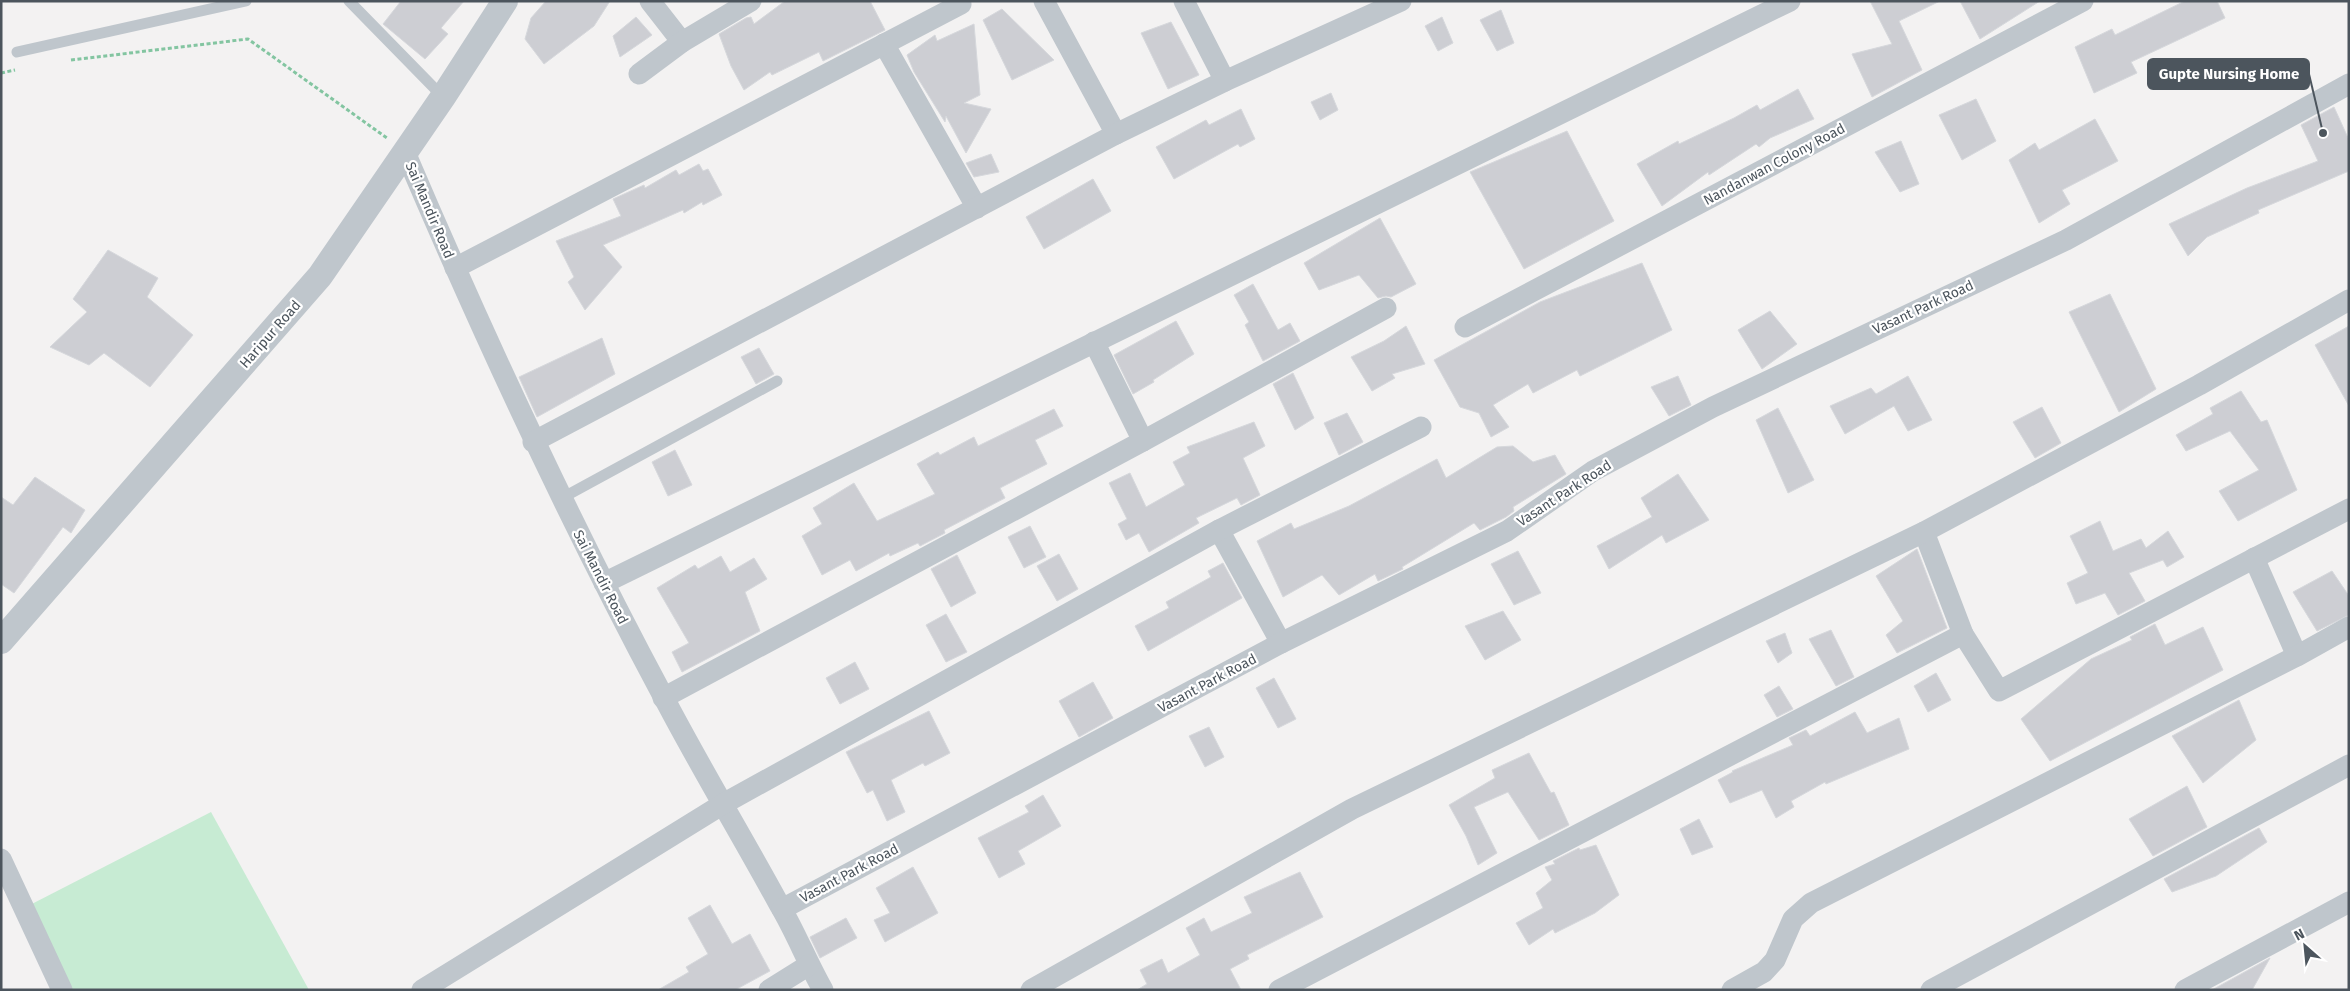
<svg xmlns="http://www.w3.org/2000/svg" width="2350" height="991" viewBox="0 0 2350 991" font-family="'Fira Sans',sans-serif">
	<style>
		.green { fill: #c7ebd3 }
		.building { fill: #cdced3; stroke: #d6d8dc }
		.lines { fill: none; stroke-linecap: round; stroke-linejoin: round }
		.path { stroke: #83c5a1; stroke-width: 3; stroke-dasharray: 4 2.5; stroke-linecap: butt }
		.service { stroke: #bfc6cc; stroke-width: 11 }
		.minor { stroke: #bfc6cc; stroke-width: 21 }
		.tertiary { stroke: #bfc6cc; stroke-width: 26 }
		.labels { text-anchor: middle; stroke-width: 4.5; stroke-linejoin: round; paint-order: stroke }
		.street-label { font-size: 14px; fill: #4c555d; stroke: #fff }
		.leader { fill: none; stroke: #4c555d; stroke-width: 2 }
		.callout-dot { fill: #4c555d; stroke: #fff; stroke-width: 2 }
		.callout { fill: #4c555d; stroke: #4c555d; stroke-width: 2 }
		.callout-label { font-size: 15px; text-anchor: middle; font-weight: bold; fill: #fff }
	</style>
	<rect width="100%" height="100%" fill="#f3f2f2"/>
	<!-- green -->
	<path class="green" d="M 211,812 L 309,990 L 67,990 L 24,908 Z"/>
	<!-- building -->
	<g class="building">
		<path d="M 401,1 L 464,1 L 441,28 L 448,34 L 425,59 L 383,24 Z"/>
		<path d="M 546,1 L 610,1 L 594,26 L 544,64 L 525,39 L 531,18 Z"/>
		<path d="M 785,1 L 870,1 L 885,30 L 823,61 L 819,52 L 772,75 L 770,72 L 744,90 L 731,66 L 719,34 L 746,18 L 751,17 L 754,24 Z"/>
		<path d="M 1870,1 L 1940,1 L 1899,21 L 1922,70 L 1872,97 L 1852,54 L 1892,44 Z"/>
		<path d="M 1960,1 L 2040,1 L 1980,39 Z"/>
		<path d="M 2185,1 L 2217,1 L 2225,18 L 2131,62 L 2137,73 L 2094,93 L 2075,47 L 2112,29 L 2115,35 Z"/>
		<path d="M 1002,9 L 1054,60 L 1012,80 L 983,20 Z"/>
		<path d="M 1501,10 L 1514,43 L 1497,51 L 1480,20 Z"/>
		<path d="M 636,17 L 652,35 L 620,57 L 613,36 Z"/>
		<path d="M 1442,17 L 1453,43 L 1438,51 L 1425,26 Z"/>
		<path d="M 1171,22 L 1199,75 L 1168,89 L 1141,33 Z"/>
		<path d="M 974,24 L 980,95 L 964,103 L 991,109 L 966,153 L 946,116 L 945,122 L 914,72 L 907,55 L 935,35 L 937,41 Z"/>
		<path d="M 1798,89 L 1814,119 L 1770,138 L 1759,147 L 1756,144 L 1709,175 L 1708,172 L 1662,206 L 1637,164 L 1678,141 L 1679,144 L 1734,118 L 1757,105 L 1760,110 Z"/>
		<path d="M 1331,93 L 1338,110 L 1320,120 L 1311,102 Z"/>
		<path d="M 1976,99 L 1996,141 L 1962,160 L 1939,115 Z"/>
		<path d="M 2334,107 L 2349,140 L 2349,171 L 2258,210 L 2259,213 L 2207,237 L 2188,256 L 2169,224 L 2247,188 L 2318,161 L 2301,125 Z"/>
		<path d="M 1241,109 L 1255,139 L 1240,147 L 1238,144 L 1174,179 L 1156,147 L 1206,120 L 1209,125 Z"/>
		<path d="M 2095,119 L 2118,161 L 2062,190 L 2070,204 L 2039,223 L 2009,160 L 2035,143 L 2039,150 Z"/>
		<path d="M 1567,131 L 1614,221 L 1524,269 L 1470,172 Z"/>
		<path d="M 1901,141 L 1919,184 L 1900,192 L 1875,152 Z"/>
		<path d="M 991,154 L 999,172 L 974,177 L 966,163 Z"/>
		<path d="M 699,164 L 703,171 L 708,169 L 722,195 L 703,205 L 702,202 L 684,213 L 683,210 L 603,245 L 622,267 L 585,310 L 568,282 L 574,277 L 556,241 L 621,216 L 613,199 L 644,185 L 645,188 L 676,170 L 679,175 Z"/>
		<path d="M 1093,179 L 1111,211 L 1044,249 L 1026,217 Z"/>
		<path d="M 1380,218 L 1416,284 L 1391,297 L 1386,296 L 1378,298 L 1359,275 L 1319,290 L 1304,263 Z"/>
		<path d="M 108,250 L 158,278 L 147,297 L 193,335 L 150,387 L 104,353 L 89,365 L 50,347 L 87,312 L 73,299 Z"/>
		<path d="M 1642,263 L 1672,330 L 1580,376 L 1577,370 L 1533,393 L 1528,384 L 1493,405 L 1509,427 L 1491,437 L 1479,413 L 1460,407 L 1434,360 L 1540,302 Z"/>
		<path d="M 1253,284 L 1278,330 L 1290,323 L 1300,341 L 1263,361 L 1245,325 L 1249,322 L 1234,295 Z"/>
		<path d="M 2110,294 L 2156,389 L 2119,412 L 2069,312 Z"/>
		<path d="M 1770,311 L 1797,344 L 1762,369 L 1738,330 Z"/>
		<path d="M 1176,321 L 1194,354 L 1153,380 L 1154,382 L 1133,394 L 1114,355 Z"/>
		<path d="M 1406,326 L 1425,364 L 1392,374 L 1395,378 L 1372,391 L 1351,357 L 1384,341 Z"/>
		<path d="M 2349,326 L 2349,406 L 2315,345 Z"/>
		<path d="M 602,338 L 615,374 L 537,417 L 519,377 Z"/>
		<path d="M 759,348 L 774,374 L 756,384 L 741,357 Z"/>
		<path d="M 1293,373 L 1314,418 L 1295,430 L 1273,384 Z"/>
		<path d="M 1678,376 L 1691,405 L 1669,416 L 1651,387 Z"/>
		<path d="M 1908,376 L 1932,420 L 1908,431 L 1894,406 L 1845,434 L 1830,406 L 1871,388 L 1876,394 Z"/>
		<path d="M 2241,391 L 2261,422 L 2267,420 L 2297,490 L 2238,521 L 2219,491 L 2259,470 L 2230,431 L 2186,451 L 2176,435 L 2213,414 L 2210,408 Z"/>
		<path d="M 2042,407 L 2061,443 L 2035,458 L 2013,422 Z"/>
		<path d="M 1778,408 L 1814,480 L 1788,493 L 1756,420 Z"/>
		<path d="M 1054,409 L 1063,426 L 1035,440 L 1047,464 L 1000,488 L 1005,498 L 944,530 L 945,533 L 920,546 L 918,543 L 890,556 L 889,553 L 856,571 L 850,560 L 822,575 L 802,536 L 822,524 L 813,508 L 854,483 L 877,521 L 935,494 L 917,464 L 938,452 L 940,455 L 974,437 L 978,446 Z"/>
		<path d="M 1347,413 L 1363,442 L 1339,455 L 1324,423 Z"/>
		<path d="M 1254,422 L 1265,446 L 1243,458 L 1260,495 L 1241,505 L 1237,498 L 1196,518 L 1199,523 L 1149,552 L 1139,533 L 1126,540 L 1118,524 L 1127,519 L 1109,483 L 1130,473 L 1146,507 L 1185,485 L 1173,462 L 1190,453 L 1187,447 Z"/>
		<path d="M 1513,446 L 1533,462 L 1555,455 L 1566,474 L 1513,507 L 1514,511 L 1506,517 L 1480,530 L 1474,523 L 1402,567 L 1403,569 L 1378,581 L 1375,574 L 1339,595 L 1322,575 L 1283,597 L 1257,541 L 1291,523 L 1294,529 L 1349,506 L 1437,459 L 1446,478 L 1497,447 Z"/>
		<path d="M 675,450 L 692,485 L 668,496 L 652,462 Z"/>
		<path d="M 1678,474 L 1709,520 L 1666,543 L 1662,535 L 1609,569 L 1597,546 L 1652,517 L 1641,498 Z"/>
		<path d="M 35,477 L 85,510 L 71,533 L 63,527 L 14,593 L 1,584 L 1,497 L 13,505 Z"/>
		<path d="M 2100,521 L 2113,551 L 2141,539 L 2146,548 L 2168,531 L 2184,557 L 2167,567 L 2163,560 L 2129,573 L 2145,601 L 2118,615 L 2105,593 L 2076,604 L 2067,583 L 2088,573 L 2070,536 Z"/>
		<path d="M 1030,526 L 1046,557 L 1024,568 L 1008,537 Z"/>
		<path d="M 1917,549 L 1947,628 L 1897,653 L 1886,635 L 1903,621 L 1876,576 Z"/>
		<path d="M 1518,551 L 1541,593 L 1514,605 L 1491,564 Z"/>
		<path d="M 1059,554 L 1078,589 L 1057,601 L 1037,566 Z"/>
		<path d="M 957,555 L 976,593 L 951,607 L 931,569 Z"/>
		<path d="M 721,556 L 730,572 L 754,558 L 767,579 L 745,592 L 760,631 L 682,672 L 672,652 L 689,643 L 657,588 L 695,565 L 698,569 Z"/>
		<path d="M 1223,563 L 1242,598 L 1148,651 L 1135,626 L 1169,608 L 1166,602 L 1211,577 L 1208,571 Z"/>
		<path d="M 2332,571 L 2349,596 L 2349,615 L 2317,631 L 2293,592 Z"/>
		<path d="M 1503,611 L 1521,640 L 1485,660 L 1465,626 Z"/>
		<path d="M 946,614 L 967,652 L 946,662 L 926,625 Z"/>
		<path d="M 2155,624 L 2165,645 L 2203,627 L 2223,670 L 2050,761 L 2021,719 L 2091,659 L 2132,640 L 2130,637 Z"/>
		<path d="M 1831,630 L 1854,677 L 1836,686 L 1809,639 Z"/>
		<path d="M 1785,633 L 1792,653 L 1778,663 L 1766,641 Z"/>
		<path d="M 855,662 L 869,689 L 840,704 L 826,678 Z"/>
		<path d="M 1936,673 L 1951,700 L 1928,712 L 1914,686 Z"/>
		<path d="M 1274,678 L 1296,719 L 1278,728 L 1256,688 Z"/>
		<path d="M 1093,682 L 1113,718 L 1079,737 L 1059,701 Z"/>
		<path d="M 1779,686 L 1793,709 L 1777,717 L 1764,695 Z"/>
		<path d="M 2239,700 L 2256,740 L 2203,783 L 2172,736 Z"/>
		<path d="M 929,711 L 950,753 L 925,766 L 923,763 L 891,780 L 905,812 L 887,821 L 873,790 L 867,793 L 846,752 Z"/>
		<path d="M 1855,712 L 1867,733 L 1899,718 L 1909,749 L 1826,784 L 1825,782 L 1791,801 L 1794,807 L 1776,818 L 1762,790 L 1730,803 L 1718,780 L 1733,772 L 1732,771 L 1793,745 L 1789,738 L 1806,730 L 1810,736 Z"/>
		<path d="M 1209,727 L 1224,757 L 1205,767 L 1189,736 Z"/>
		<path d="M 1529,753 L 1551,793 L 1554,792 L 1569,825 L 1539,840 L 1508,792 L 1474,807 L 1497,853 L 1478,865 L 1466,836 L 1449,805 L 1495,778 L 1492,770 Z"/>
		<path d="M 2187,786 L 2207,827 L 2153,856 L 2129,819 Z"/>
		<path d="M 1043,795 L 1061,826 L 1018,851 L 1025,864 L 999,878 L 978,838 L 1029,812 L 1025,806 Z"/>
		<path d="M 1699,819 L 1713,847 L 1692,855 L 1680,829 Z"/>
		<path d="M 2259,828 L 2267,842 L 2216,876 L 2172,892 L 2164,879 Z"/>
		<path d="M 1596,845 L 1619,895 L 1595,913 L 1555,933 L 1553,929 L 1529,945 L 1516,923 L 1543,908 L 1536,893 L 1552,880 L 1545,867 L 1555,864 L 1553,861 L 1579,848 L 1580,850 Z"/>
		<path d="M 913,867 L 938,913 L 885,942 L 874,920 L 890,913 L 876,888 Z"/>
		<path d="M 1300,872 L 1323,917 L 1247,955 L 1249,959 L 1230,969 L 1241,990 L 1137,990 L 1147,984 L 1140,970 L 1162,959 L 1168,973 L 1200,955 L 1186,928 L 1204,918 L 1211,932 L 1252,913 L 1244,897 Z"/>
		<path d="M 710,905 L 732,944 L 750,934 L 770,971 L 735,990 L 658,990 L 689,972 L 686,967 L 708,954 L 688,918 Z"/>
		<path d="M 846,918 L 857,938 L 820,958 L 810,937 Z"/>
		<path d="M 2270,958 L 2252,990 L 2212,990 Z"/>
	</g>
	<g class="lines">
		<!-- path -->
		<g class="path">
			<path d="M 71,60 L 248,39 L 387,138"/>
			<path d="M 1,73 L 15,70"/>
		</g>
		<!-- service -->
		<g class="service">
			<path d="M 349,1 L 443,97"/>
			<path d="M 17,52 L 246,1"/>
			<path d="M 562,498 L 777,381"/>
		</g>
		<!-- minor -->
		<g class="minor">
			<path d="M 650,1 L 682,42"/>
			<path d="M 1044,1 L 1116,134"/>
			<path d="M 1184,1 L 1225,81"/>
			<path d="M 884,44 L 977,208"/>
			<path d="M 639,74 L 682,42 L 751,1"/>
			<path d="M 405,152 C 484,337 568,519 663,696 C 700,767 742,836 780,906 C 796,933 807,962 823,990"/>
			<path d="M 455,268 L 961,4"/>
			<path d="M 1465,327 L 2083,1"/>
			<path d="M 1094,342 L 1143,441"/>
			<path d="M 533,442 L 1116,134 L 1225,81 L 1401,1"/>
			<path d="M 1219,530 L 1281,643"/>
			<path d="M 1924,532 L 1963,634"/>
			<path d="M 2254,558 L 2297,656"/>
			<path d="M 604,583 L 1790,1"/>
			<path d="M 663,698 L 1143,441 L 1386,308"/>
			<path d="M 1,859 L 62,990"/>
			<path d="M 782,909 L 1281,643 L 1507,531 L 1593,471 L 1713,407 L 2066,240 L 2349,84"/>
			<path d="M 422,990 L 723,804 L 1219,530 L 1421,427"/>
			<path d="M 769,990 L 809,965"/>
			<path d="M 1031,990 L 1352,809 L 1924,532 L 2199,385 L 2349,300"/>
			<path d="M 1279,990 L 1963,634 L 1999,691 L 2349,509"/>
			<path d="M 1732,990 L 1764,972 L 1775,960 L 1793,919 L 1811,903 L 2297,656 L 2349,627"/>
			<path d="M 1931,990 L 2349,765"/>
			<path d="M 2185,990 L 2349,902"/>
		</g>
		<!-- tertiary -->
		<path class="tertiary" d="M 1,641 L 320,276 L 443,97 L 505,1"/>
	</g>
	<g class="labels">
		<!-- street labels -->
		<g class="street-label">
			<text transform="translate(1774 164) rotate(-28)" y="5">Nandanwan Colony Road</text>
			<text transform="translate(430 210) rotate(67)" y="5">Sai Mandir Road</text>
			<text transform="translate(1923 307) rotate(-25)" y="5">Vasant Park Road</text>
			<text transform="translate(270 334) rotate(-49)" y="5">Haripur Road</text>
			<text transform="translate(1564 493) rotate(-33)" y="5">Vasant Park Road</text>
			<text transform="translate(601 577) rotate(63)" y="5">Sai Mandir Road</text>
			<text transform="translate(1207 683) rotate(-28)" y="5">Vasant Park Road</text>
			<text transform="translate(849 873) rotate(-28)" y="5">Vasant Park Road</text>
		</g>
	</g>
	<!-- callouts -->
	<path class="leader" d="M2323 133L2309 74"/>
	<circle class="callout-dot" cx="2323" cy="133" r="5"/>
	<rect class="callout" x="2148" y="59" width="161" height="30" rx="5"/>
	<g class="callout-label">
		<text x="2229" y="79">Gupte Nursing Home</text>
	</g>
	<!-- border -->
	<rect width="2350" height="991" fill="none" stroke="#4c555d" stroke-width="5"/>
	<!-- north arrow -->
	<g transform="translate(2305 946) rotate(333)" stroke="#ffffff" stroke-width="4" paint-order="stroke">
	<path d="M0-4L9 19L0 12L-9 19Z" fill="#4c555d"/>
	<text y="-8" font-size="14" font-weight="bold" text-anchor="middle" fill="#4c555d">N</text>
	</g>
</svg>
